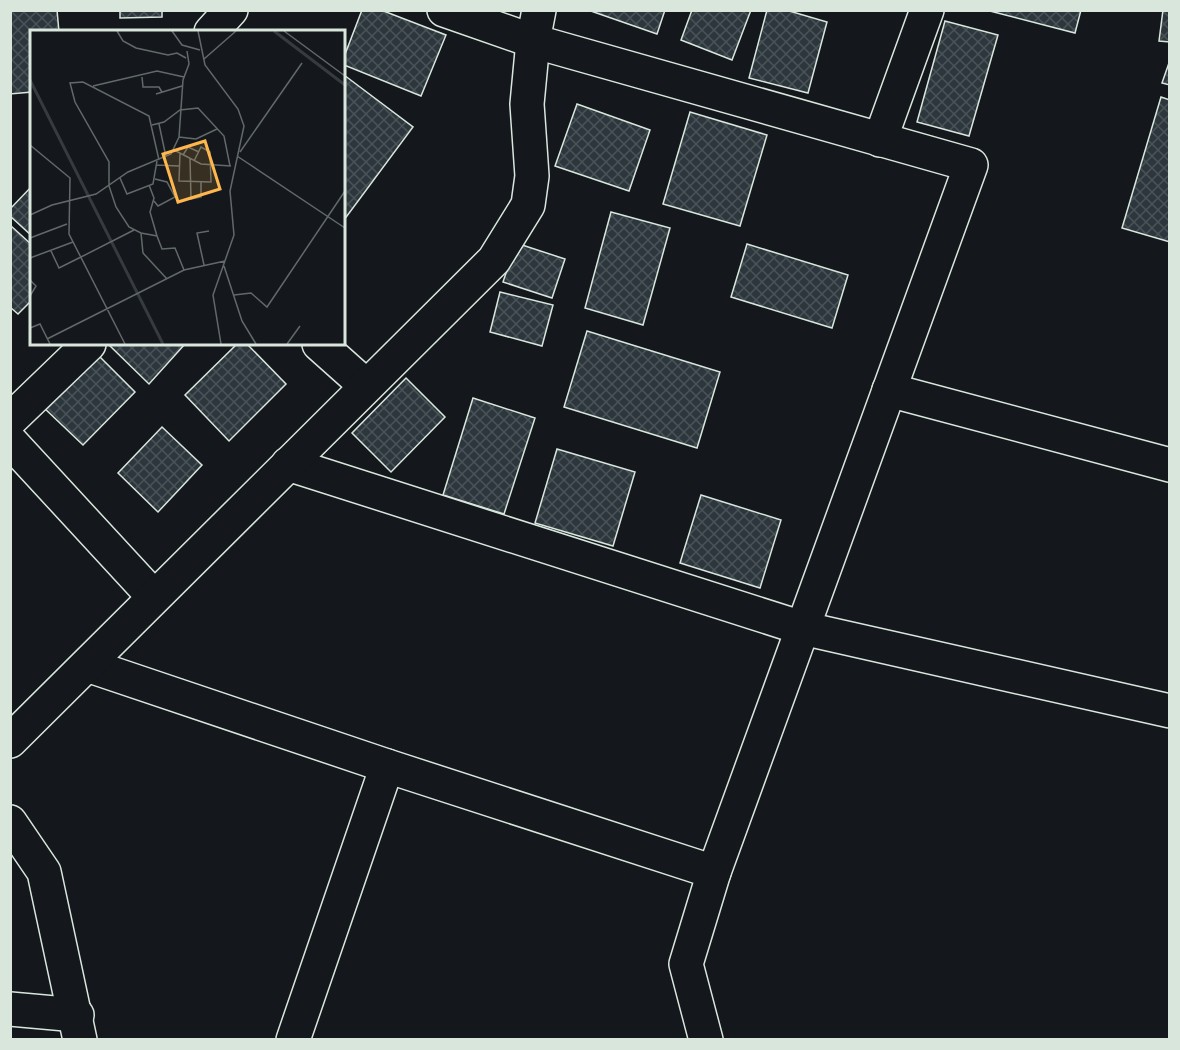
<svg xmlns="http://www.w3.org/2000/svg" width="1180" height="1050" viewBox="0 0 1180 1050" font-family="Cabin,sans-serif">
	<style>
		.building { fill: url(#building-cross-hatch); stroke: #d8e6dc; stroke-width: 1.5 }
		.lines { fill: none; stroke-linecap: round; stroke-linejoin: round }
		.minor-casing { stroke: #d8e6dc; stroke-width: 36 }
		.minor { stroke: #14181c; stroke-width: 33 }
		.inset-river { fill: none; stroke: #363b3e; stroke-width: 3 }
		.inset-road { fill: none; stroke: #626a69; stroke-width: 1.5 }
		.view { fill: #ffb74d; fill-opacity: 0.15; stroke: #ffb74d; stroke-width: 3 }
		.inset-edge { fill: none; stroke: #d8e6dc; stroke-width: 3 }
	</style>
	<defs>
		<pattern id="building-cross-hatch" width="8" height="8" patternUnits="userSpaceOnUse" patternTransform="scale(1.5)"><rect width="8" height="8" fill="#2c363c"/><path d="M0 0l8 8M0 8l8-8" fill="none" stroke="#4a5358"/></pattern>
	</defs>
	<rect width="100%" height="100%" fill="#14181c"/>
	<!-- building -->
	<g class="building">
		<path d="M 10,10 L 57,10 L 59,32 L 32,32 L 32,92 L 10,94 Z"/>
		<path d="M 120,10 L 162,10 L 162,17 L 120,18 Z"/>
		<path d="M 362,10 L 381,10 L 446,35 L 421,96 L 344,65 L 344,57 Z"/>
		<path d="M 588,10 L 665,10 L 657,34 Z"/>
		<path d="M 692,10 L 751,10 L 732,60 L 681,40 Z"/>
		<path d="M 767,10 L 786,10 L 827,22 L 808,93 L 749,78 Z"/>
		<path d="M 986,10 L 1081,10 L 1075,33 Z"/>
		<path d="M 1163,10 L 1170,10 L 1170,42 L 1159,41 Z"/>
		<path d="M 945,21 L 998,35 L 969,136 L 917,122 Z"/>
		<path d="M 1170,60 L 1170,85 L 1162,83 Z"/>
		<path d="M 344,75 L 413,127 L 344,220 Z"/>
		<path d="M 1161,97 L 1170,100 L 1170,242 L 1122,228 Z"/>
		<path d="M 577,104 L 650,130 L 629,191 L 555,166 Z"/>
		<path d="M 690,112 L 767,135 L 740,226 L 663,204 Z"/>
		<path d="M 32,186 L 32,236 L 10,216 L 10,209 Z"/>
		<path d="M 611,212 L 670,228 L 643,325 L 585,308 Z"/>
		<path d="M 10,225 L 32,245 L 32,300 L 18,314 L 10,307 Z"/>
		<path d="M 516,243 L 565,259 L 552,298 L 503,282 Z"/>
		<path d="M 747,244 L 848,275 L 832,328 L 731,297 Z"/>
		<path d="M 500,292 L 553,305 L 542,346 L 490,332 Z"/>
		<path d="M 587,331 L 720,372 L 697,448 L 564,407 Z"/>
		<path d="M 108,344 L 185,344 L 149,384 Z"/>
		<path d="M 237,344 L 247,344 L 286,384 L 229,441 L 185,395 Z"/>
		<path d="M 95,352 L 135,392 L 83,445 L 42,406 Z"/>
		<path d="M 406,378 L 445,417 L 391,472 L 352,433 Z"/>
		<path d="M 473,398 L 535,418 L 504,514 L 443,495 Z"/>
		<path d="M 162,427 L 202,465 L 158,512 L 118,473 Z"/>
		<path d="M 557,449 L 635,472 L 613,546 L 535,523 Z"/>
		<path d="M 701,495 L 781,520 L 760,588 L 680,563 Z"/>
	</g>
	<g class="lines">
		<defs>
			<g id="minor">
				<path d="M 211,32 L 231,10"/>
				<path d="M 880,140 L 927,10"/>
				<path d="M 319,344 L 365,385"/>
				<path d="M 889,390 L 1170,465"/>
				<path d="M 10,420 L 89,344"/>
				<path d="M 10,441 L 154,597"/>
				<path d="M 288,464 L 802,628 L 1170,711"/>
				<path d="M 87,665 L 387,766 L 714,872 L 971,165 L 533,41 L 444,10"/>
				<path d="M 10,741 L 494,260 L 528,205 L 532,176 L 527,104 L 533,41 L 539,10"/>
				<path d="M 10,822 L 44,872 L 80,1040"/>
				<path d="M 10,1009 L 77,1015"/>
				<path d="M 293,1040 L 387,766"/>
				<path d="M 706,1040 L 686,964 L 714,872"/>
			</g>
		</defs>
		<!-- minor casing -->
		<use href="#minor" class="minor-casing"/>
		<!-- minor -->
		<use href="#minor" class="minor"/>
	</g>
	<!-- overview -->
	<g transform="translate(30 30)">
		<rect width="315" height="315" fill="#14181c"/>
		<path class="inset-river" d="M 244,1 L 315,55M 0,50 L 133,314"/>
		<path class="inset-road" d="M 87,1 L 93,11 L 106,18 L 138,25 L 147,23 L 156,28M 142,1 L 152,15 L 170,20M 168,1 L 175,35 L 208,79 L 214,96 L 200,161 L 204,205 L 183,265 L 191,314M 254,1 L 315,46M 174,29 L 206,1M 112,47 L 113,57 L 129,57 L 132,62M 63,56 L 127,41 L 154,47M 126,64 L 152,56M 129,94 L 136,127M 122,95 L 134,92 L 150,80 L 168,78 L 194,106 L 200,136M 149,107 L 166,109 L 187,99M 0,115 L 40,148 L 39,204 L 95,314M 144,120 L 171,134 L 201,136M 210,122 L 272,33M 150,123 L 149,151 L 181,152 L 180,122 L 171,117 L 164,131M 153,125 L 158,117 L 169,122M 207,126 L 315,198M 160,128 L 161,169 L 171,167 L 171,152M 129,130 L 119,86 L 53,52 L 40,53 L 45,72 L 79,132 L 79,156 L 86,177 L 99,197 L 111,203 L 113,223 L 137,249M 126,135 L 149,136M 90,148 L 97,164 L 123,154 L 127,131M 119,155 L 124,168 L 120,182 L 127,206M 124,171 L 128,176 L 145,167 L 137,152 L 125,149M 0,185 L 22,175 L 66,164 L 98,142 L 141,124 L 149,107 L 153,50 L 159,34 L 157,21M 111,203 L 127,206 L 132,219 L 145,218 L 154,240M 0,208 L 37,194M 21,221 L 29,238 L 51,227M 51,227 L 104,200M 0,228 L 43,212M 174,235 L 167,203 L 179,201M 194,236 L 212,291 L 226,314M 0,250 L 6,256 L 0,266M 204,265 L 221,263 L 237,277 L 315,161M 0,298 L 10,294 L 20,314M 17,309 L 154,240 L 195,231M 257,314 L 270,296"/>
		<path class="view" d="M 175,111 L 190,159 L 148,172 L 133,124 Z"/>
		<rect width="315" height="315" class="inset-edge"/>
	</g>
	<!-- border -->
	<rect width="1180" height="1050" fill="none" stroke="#d8e6dc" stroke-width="24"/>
</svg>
